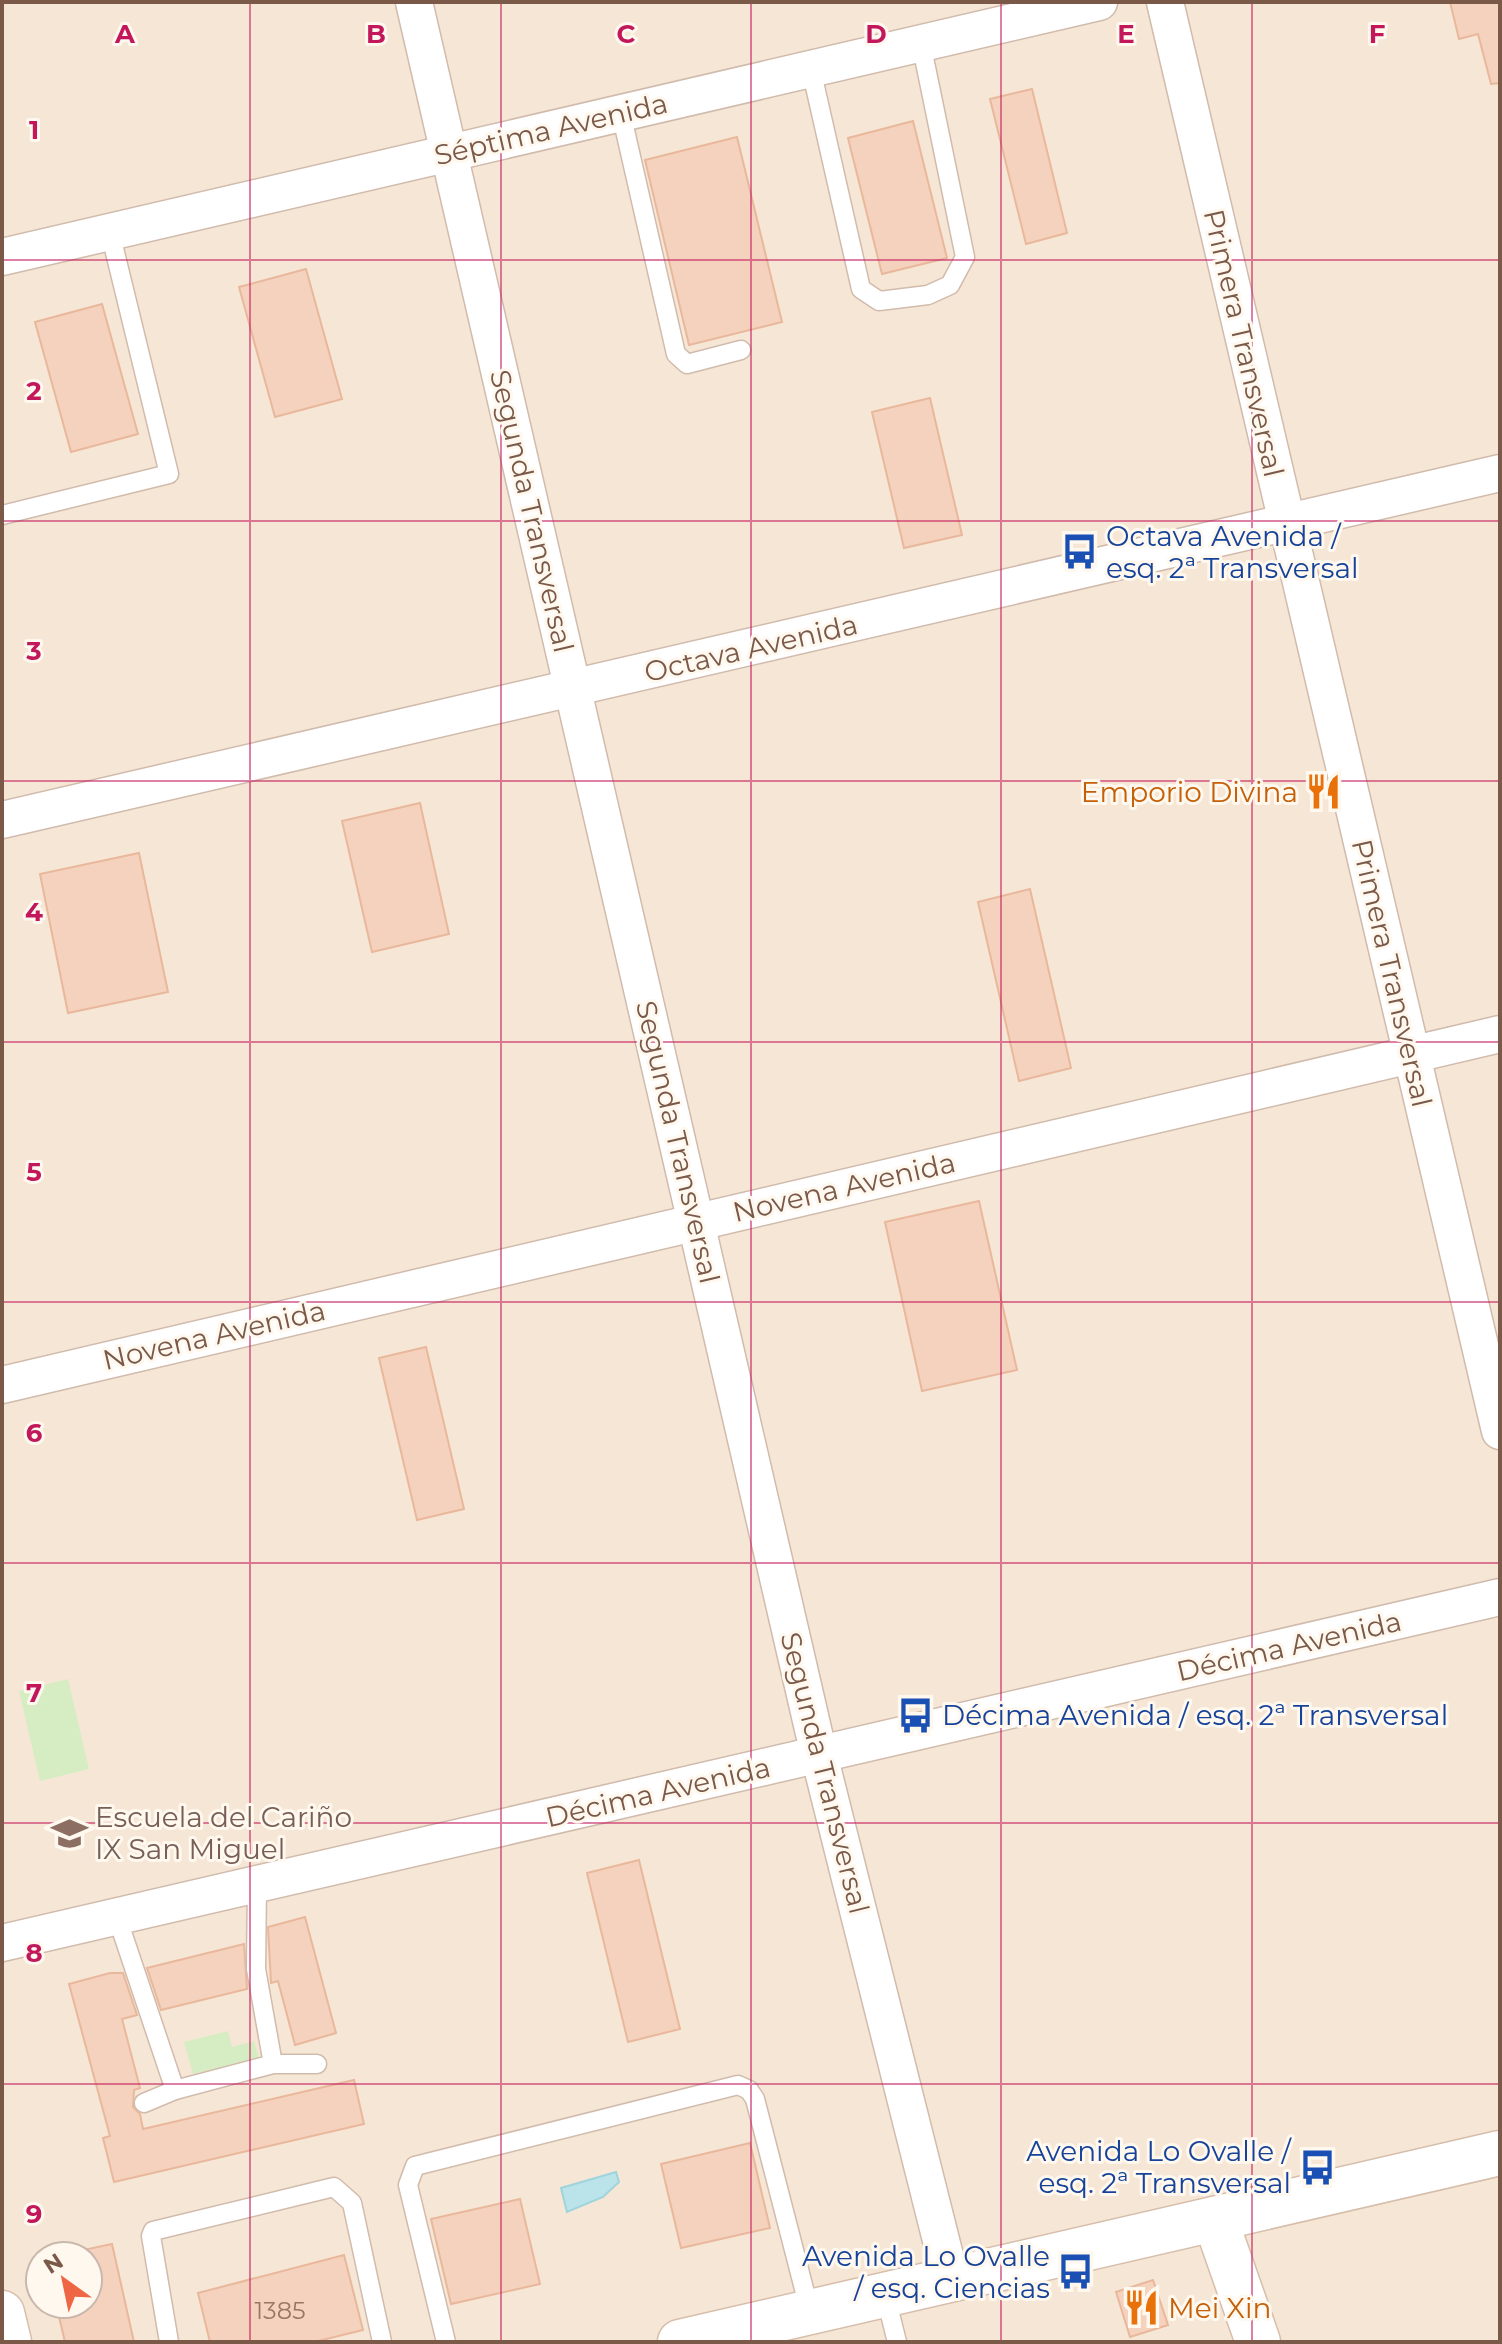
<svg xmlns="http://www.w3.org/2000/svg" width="1502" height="2344" viewBox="0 0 1502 2344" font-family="Montserrat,sans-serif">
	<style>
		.residential { fill: #f6e6d5; fill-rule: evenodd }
		.green { fill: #d6edc4 }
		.water { fill: #bae4ea; stroke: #9fd4dc; stroke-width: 2 }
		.building { fill: #f5d2bd; stroke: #e9b89c; stroke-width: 2 }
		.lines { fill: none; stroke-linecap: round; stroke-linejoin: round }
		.lane-casing { stroke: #d1bbac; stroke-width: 21 }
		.street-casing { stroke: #d1bbac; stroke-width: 39 }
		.secondary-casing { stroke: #d7beab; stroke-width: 47 }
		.lane { stroke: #fff; stroke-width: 18 }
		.street { stroke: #fff; stroke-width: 36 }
		.secondary { stroke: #fff; stroke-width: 44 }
		.grid { fill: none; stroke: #c2185b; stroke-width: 2; stroke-opacity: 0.55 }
		.labels { text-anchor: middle; stroke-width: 6; stroke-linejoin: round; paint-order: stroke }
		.number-label { font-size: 24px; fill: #976 }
		.street-label { font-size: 28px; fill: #7a5949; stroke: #fff8ef }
		.transit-label { font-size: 28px; fill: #164399; stroke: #fff8ef; text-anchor: start }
		.food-label { font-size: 28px; fill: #c56008; stroke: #fff8ef; text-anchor: end }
		.education-label { font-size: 28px; fill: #785e54; stroke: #fff8ef; text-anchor: start }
		.grid-label { font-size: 26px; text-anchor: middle; font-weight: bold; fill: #c2185b; stroke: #fff8ef; stroke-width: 6; stroke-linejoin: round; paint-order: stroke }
	</style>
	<rect width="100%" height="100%" fill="#fef5e8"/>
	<!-- residential -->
	<path class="residential" d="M 2,2 L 1500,2 L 1500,2342 L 2,2342 ZM 40,2256 L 88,2256 L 88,2304 L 40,2304 Z"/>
	<!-- green -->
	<g class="green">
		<path d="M 68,1679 L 89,1769 L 40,1781 L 19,1691 Z"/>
		<path d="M 228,2031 L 232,2047 L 254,2041 L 259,2058 L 193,2074 L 184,2042 Z"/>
	</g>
	<!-- water -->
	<path class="water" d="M 616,2172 L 619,2182 L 603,2197 L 567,2212 L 561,2188 Z"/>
	<!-- building -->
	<g class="building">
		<path d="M 1450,2 L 1500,2 L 1500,83 L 1491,84 L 1478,34 L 1459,39 Z"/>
		<path d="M 1032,89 L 1067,233 L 1026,244 L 990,99 Z"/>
		<path d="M 913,121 L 947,258 L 882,274 L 848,138 Z"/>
		<path d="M 737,137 L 782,322 L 689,345 L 645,160 Z"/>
		<path d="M 306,269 L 342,399 L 275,417 L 239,287 Z"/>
		<path d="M 102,304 L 138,434 L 71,452 L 35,322 Z"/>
		<path d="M 930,398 L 962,535 L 904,548 L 872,412 Z"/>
		<path d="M 420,803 L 449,934 L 372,952 L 342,821 Z"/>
		<path d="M 139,853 L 168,992 L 68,1013 L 40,874 Z"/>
		<path d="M 1030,889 L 1071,1068 L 1019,1081 L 978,902 Z"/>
		<path d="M 979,1201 L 1017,1370 L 922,1391 L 885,1222 Z"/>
		<path d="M 426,1347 L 464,1509 L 417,1520 L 379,1358 Z"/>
		<path d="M 639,1860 L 680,2029 L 628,2042 L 587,1873 Z"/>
		<path d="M 305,1917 L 336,2033 L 295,2045 L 278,1981 L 271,1983 L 268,1927 Z"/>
		<path d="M 244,1944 L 247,1989 L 161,2010 L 147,1968 Z"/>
		<path d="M 110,1973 L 123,1973 L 137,2015 L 122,2019 L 140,2088 L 134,2090 L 133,2107 L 140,2114 L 143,2129 L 354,2080 L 364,2124 L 114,2182 L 103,2138 L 110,2136 L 69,1984 Z"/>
		<path d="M 750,2143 L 770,2228 L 681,2248 L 661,2164 Z"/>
		<path d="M 520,2199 L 540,2284 L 451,2304 L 431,2219 Z"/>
		<path d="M 112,2244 L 134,2342 L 65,2342 L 56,2304 L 88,2304 L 88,2249 Z"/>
		<path d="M 344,2255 L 363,2330 L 314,2342 L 210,2342 L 198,2293 Z"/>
		<path d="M 1153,2280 L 1168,2325 L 1130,2337 L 1116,2292 Z"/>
	</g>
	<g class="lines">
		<defs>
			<g id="lane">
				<path d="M 811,69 L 861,289 L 879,301 L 928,295 L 950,285 L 965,257 L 921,43"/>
				<path d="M 621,113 L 676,354 L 687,364 L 741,350"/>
				<path d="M 2,515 L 169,474 L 110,232"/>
				<path d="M 257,1884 L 256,1969 L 273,2064"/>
				<path d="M 117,1917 L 175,2090"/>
				<path d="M 144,2103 L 175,2090 L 273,2064 L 317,2064"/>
				<path d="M 885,2294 L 897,2342"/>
				<path d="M 169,2342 L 151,2236 L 153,2231 L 334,2187 L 352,2203 L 382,2342"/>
				<path d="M 446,2342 L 408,2185 L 415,2166 L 738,2085 L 749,2090 L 755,2099 L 810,2312"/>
			</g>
			<g id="street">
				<path d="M 414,2 L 819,1755 L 951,2280"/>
				<path d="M 1165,2 L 1500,1431"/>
				<path d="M 2,257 L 1099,2"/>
				<path d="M 2,820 L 1500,473"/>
				<path d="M 2,1385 L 1500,1034"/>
				<path d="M 2,1943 L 1500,1597"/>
			</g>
			<g id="secondary">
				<path d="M 1215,2219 L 1258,2342"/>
				<path d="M 2,2313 L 9,2342"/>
				<path d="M 680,2342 L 1500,2153"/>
			</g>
		</defs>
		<!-- lane casing -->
		<use href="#lane" class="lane-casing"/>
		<!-- street casing -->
		<use href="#street" class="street-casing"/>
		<!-- secondary casing -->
		<use href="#secondary" class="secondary-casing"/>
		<!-- lane -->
		<use href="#lane" class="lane"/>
		<!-- street -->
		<use href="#street" class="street"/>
		<!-- secondary -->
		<use href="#secondary" class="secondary"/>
	</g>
	<!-- grid -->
	<path class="grid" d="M 250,2 L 250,2342M 501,2 L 501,2342M 751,2 L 751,2342M 1001,2 L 1001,2342M 1252,2 L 1252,2342M 2,260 L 1500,260M 2,521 L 1500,521M 2,781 L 1500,781M 2,1042 L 1500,1042M 2,1302 L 1500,1302M 2,1563 L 1500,1563M 2,1823 L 1500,1823M 2,2084 L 1500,2084"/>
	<!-- icons -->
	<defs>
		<symbol id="bus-bare" viewBox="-9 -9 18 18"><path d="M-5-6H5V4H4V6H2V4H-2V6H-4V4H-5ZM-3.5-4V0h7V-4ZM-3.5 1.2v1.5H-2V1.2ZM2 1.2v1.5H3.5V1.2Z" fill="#1a4fb4" stroke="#fff8ef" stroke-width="2.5" paint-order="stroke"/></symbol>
		<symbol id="restaurant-bare" viewBox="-9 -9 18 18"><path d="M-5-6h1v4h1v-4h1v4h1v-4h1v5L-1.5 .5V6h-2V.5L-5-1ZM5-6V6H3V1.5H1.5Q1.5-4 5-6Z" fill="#e8710a" stroke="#fff8ef" stroke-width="2.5" paint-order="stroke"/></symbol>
		<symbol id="school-bare" viewBox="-9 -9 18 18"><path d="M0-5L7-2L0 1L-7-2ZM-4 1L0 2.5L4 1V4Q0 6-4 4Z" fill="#8d6e63" stroke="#fff8ef" stroke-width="2.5" paint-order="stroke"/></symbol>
	</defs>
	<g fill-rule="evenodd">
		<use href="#bus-bare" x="1054" y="526" width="51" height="51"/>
		<use href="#restaurant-bare" x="1298" y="766" width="51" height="51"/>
		<use href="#bus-bare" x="890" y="1690" width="51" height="51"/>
		<use href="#school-bare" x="44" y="1808" width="51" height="51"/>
		<use href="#bus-bare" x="1292" y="2142" width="51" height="51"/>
		<use href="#bus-bare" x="1050" y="2246" width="51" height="51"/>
		<use href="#restaurant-bare" x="1116" y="2282" width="51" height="51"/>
	</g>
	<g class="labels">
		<!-- number labels -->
		<g class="number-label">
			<text x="280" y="2319">1385</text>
		</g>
		<!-- street labels -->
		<g class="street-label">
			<text transform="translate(551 129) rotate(-13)" y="10">Séptima Avenida</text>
			<text transform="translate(1244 343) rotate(77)" y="10">Primera Transversal</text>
			<text transform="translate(532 511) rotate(77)" y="10">Segunda Transversal</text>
			<text transform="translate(751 648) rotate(-13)" y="10">Octava Avenida</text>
			<text transform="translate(1392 973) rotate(77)" y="10">Primera Transversal</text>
			<text transform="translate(678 1142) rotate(77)" y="10">Segunda Transversal</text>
			<text transform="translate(844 1187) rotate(-13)" y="10">Novena Avenida</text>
			<text transform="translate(214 1335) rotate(-13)" y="10">Novena Avenida</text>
			<text transform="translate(1289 1646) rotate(-13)" y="10">Décima Avenida</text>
			<text transform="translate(825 1773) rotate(76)" y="10">Segunda Transversal</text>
			<text transform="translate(658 1792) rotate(-13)" y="10">Décima Avenida</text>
		</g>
		<!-- transit labels -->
		<g class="transit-label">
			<text x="1106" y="546">Octava Avenida /<tspan x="1106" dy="32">esq. 2ª Transversal</tspan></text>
			<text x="942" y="1725">Décima Avenida / esq. 2ª Transversal</text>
			<text x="1291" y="2161" text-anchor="end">Avenida Lo Ovalle /<tspan x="1291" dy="32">esq. 2ª Transversal</tspan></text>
			<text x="1050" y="2266" text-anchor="end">Avenida Lo Ovalle<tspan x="1050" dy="32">/ esq. Ciencias</tspan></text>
		</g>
		<!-- food labels -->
		<g class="food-label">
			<text x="1298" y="802">Emporio Divina</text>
			<text x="1168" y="2318" text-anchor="start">Mei Xin</text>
		</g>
		<!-- education labels -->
		<g class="education-label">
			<text x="95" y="1827">Escuela del Cariño<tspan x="95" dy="32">IX San Miguel</tspan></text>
		</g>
	</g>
	<g class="grid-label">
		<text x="125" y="43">A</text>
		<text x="376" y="43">B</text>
		<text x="626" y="43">C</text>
		<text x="876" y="43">D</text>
		<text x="1126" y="43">E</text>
		<text x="1377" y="43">F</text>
		<text x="34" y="139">1</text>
		<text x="34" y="400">2</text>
		<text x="34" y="660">3</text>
		<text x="34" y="921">4</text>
		<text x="34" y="1181">5</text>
		<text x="34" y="1442">6</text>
		<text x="34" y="1702">7</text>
		<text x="34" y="1962">8</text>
		<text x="34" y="2223">9</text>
	</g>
	<!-- border -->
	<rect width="1502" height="2344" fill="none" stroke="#7a5949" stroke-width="8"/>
	<!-- north arrow -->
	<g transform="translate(64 2280) rotate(327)"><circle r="38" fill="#fff8ef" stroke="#cab8ad" stroke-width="2"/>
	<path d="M0-6L14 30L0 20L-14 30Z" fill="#ef6645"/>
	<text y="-12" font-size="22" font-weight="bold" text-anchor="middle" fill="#7a5949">N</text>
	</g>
</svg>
